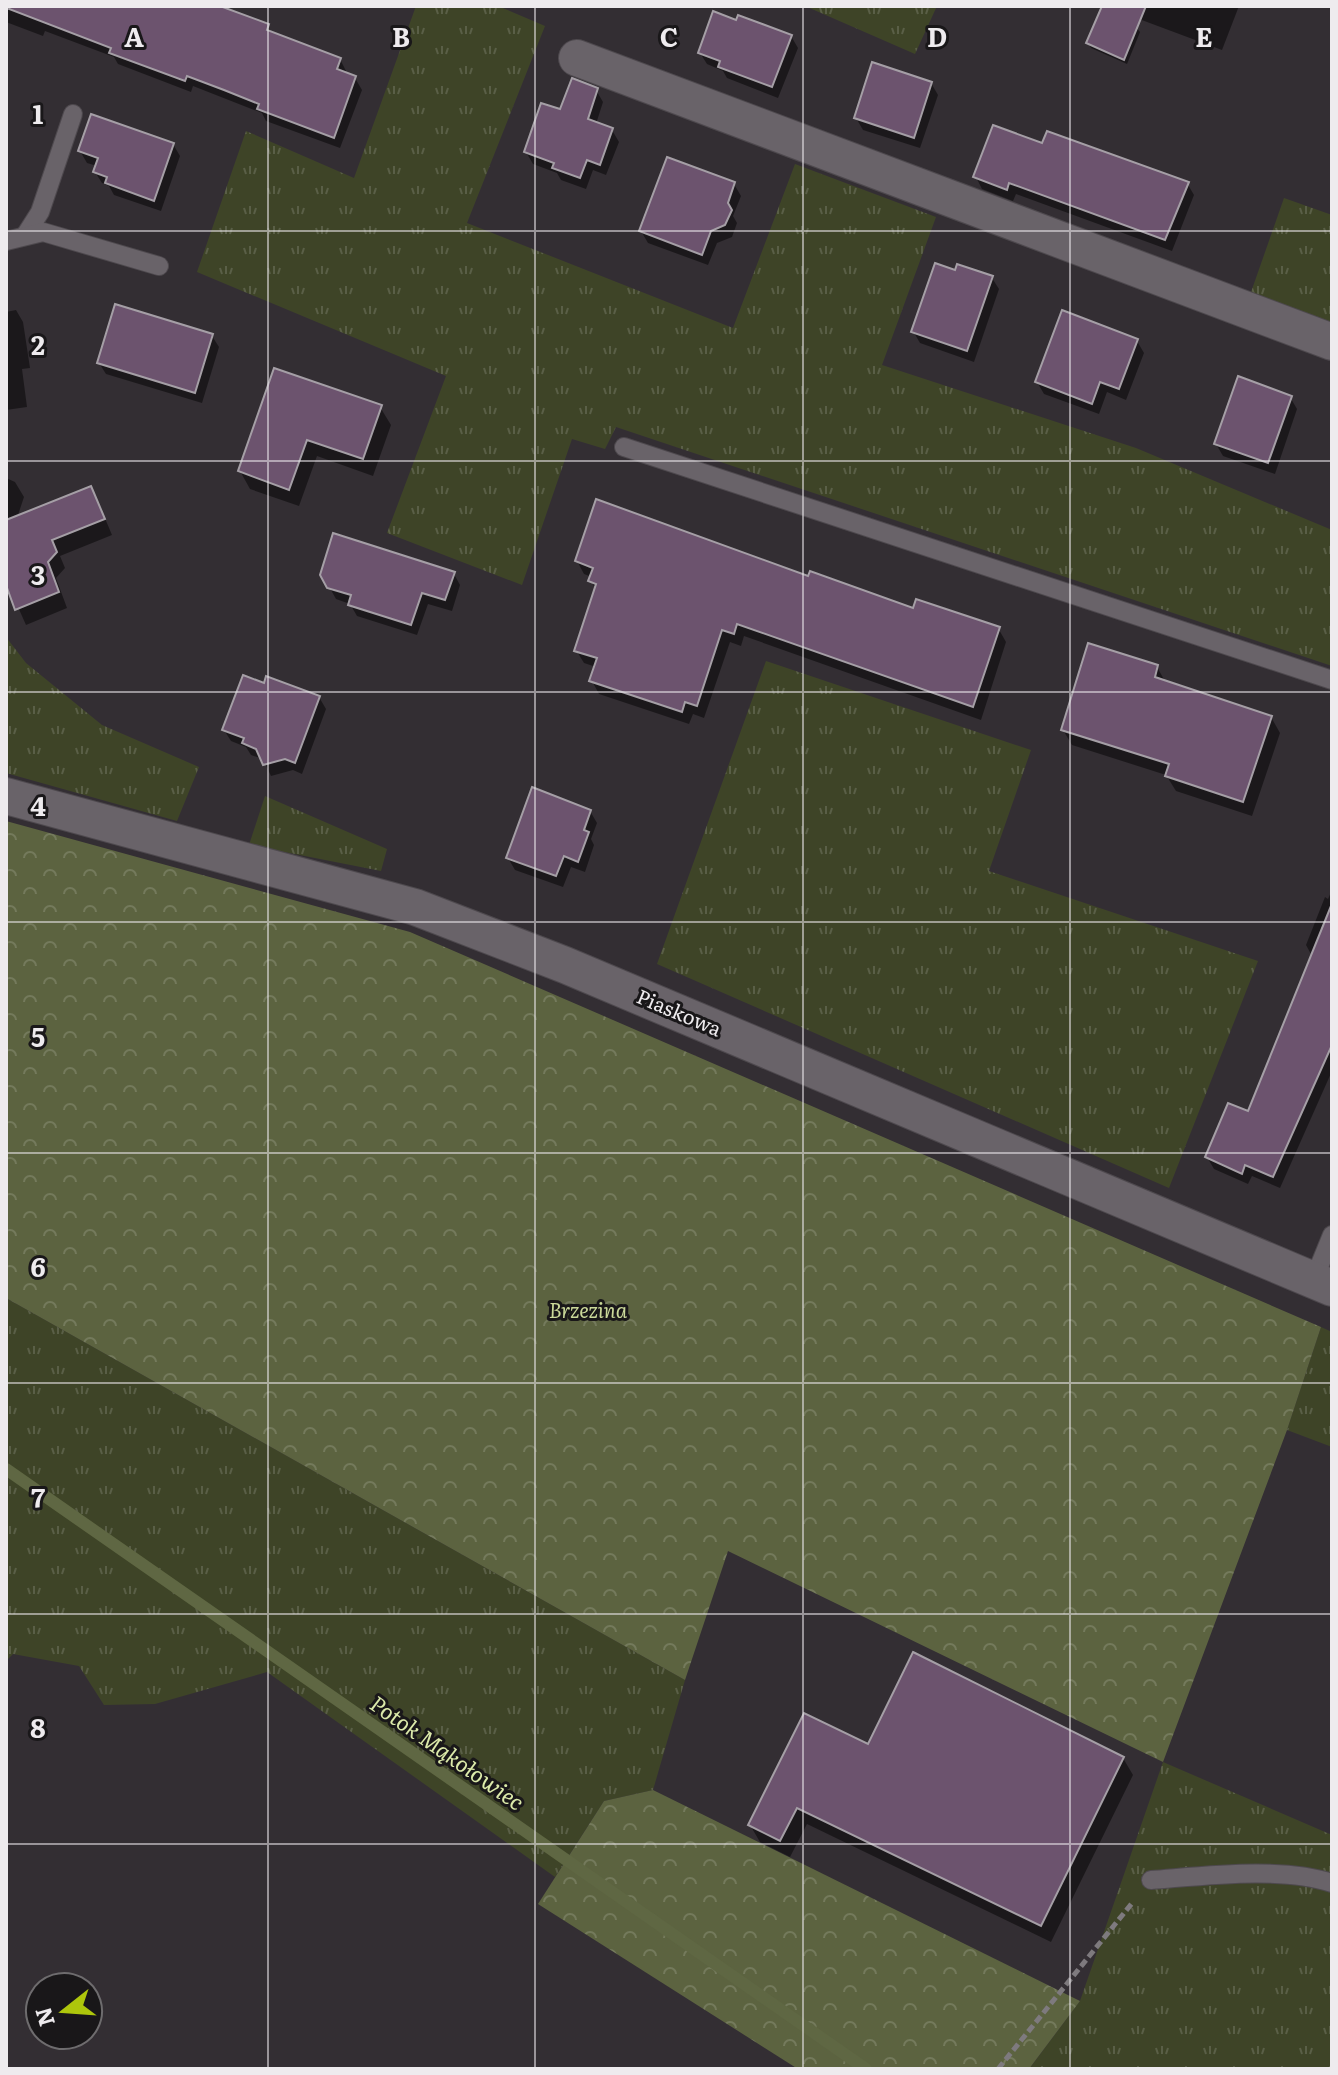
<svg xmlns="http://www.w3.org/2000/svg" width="1338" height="2075" viewBox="0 0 1338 2075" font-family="Literata,serif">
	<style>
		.grass { fill: url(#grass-tufts) }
		.forest { fill: url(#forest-crowns) }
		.shadow { fill: #0007 }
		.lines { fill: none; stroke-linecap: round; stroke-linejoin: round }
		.stream { stroke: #5f6743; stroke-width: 12 }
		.building { fill: #6c536e; stroke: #a59fa6; stroke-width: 2 }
		.service-casing { stroke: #4e494e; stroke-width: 20 }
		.minor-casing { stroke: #4e494e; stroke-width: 38 }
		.path { stroke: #7e7a7e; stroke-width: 5; stroke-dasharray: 8 4; stroke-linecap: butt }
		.service { stroke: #696369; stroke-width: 18 }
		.minor { stroke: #696369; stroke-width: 36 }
		.grid { fill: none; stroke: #eeebee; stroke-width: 2; stroke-opacity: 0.55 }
		.labels { text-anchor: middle; stroke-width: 6; stroke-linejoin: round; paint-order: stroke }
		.street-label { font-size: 20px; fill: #eeebee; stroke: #191719 }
		.park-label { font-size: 20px; font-style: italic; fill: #cbd99a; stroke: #191719 }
		.water-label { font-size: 22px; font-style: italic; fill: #dceaaa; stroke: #191719 }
		.grid-label { font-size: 26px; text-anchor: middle; font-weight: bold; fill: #eeebee; stroke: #191719; stroke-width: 6; stroke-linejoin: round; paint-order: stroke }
	</style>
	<defs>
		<pattern id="grass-tufts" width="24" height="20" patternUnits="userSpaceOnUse" patternTransform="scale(2)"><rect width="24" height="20" fill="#3e4427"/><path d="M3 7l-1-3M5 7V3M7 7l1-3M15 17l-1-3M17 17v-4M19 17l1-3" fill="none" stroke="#5a5f47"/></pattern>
		<pattern id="forest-crowns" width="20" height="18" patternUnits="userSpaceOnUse" patternTransform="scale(2)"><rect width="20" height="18" fill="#5c6340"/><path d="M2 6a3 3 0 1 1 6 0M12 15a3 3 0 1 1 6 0" fill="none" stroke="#747a5c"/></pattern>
	</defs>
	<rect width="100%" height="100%" fill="#332e33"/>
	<!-- grass -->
	<g class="grass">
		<path d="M 416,6 L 498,6 L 545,26 L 467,223 L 733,328 L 795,164 L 936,217 L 882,365 L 1136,448 L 1332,530 L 1332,666 L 616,427 L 605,449 L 572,439 L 522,585 L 387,533 L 446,376 L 197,272 L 246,131 L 354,178 Z"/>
		<path d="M 805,6 L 937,6 L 915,54 Z"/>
		<path d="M 1284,198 L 1332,215 L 1332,325 L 1250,295 Z"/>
		<path d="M 6,637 L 26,663 L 102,725 L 199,767 L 177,821 L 6,773 Z"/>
		<path d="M 766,661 L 1031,750 L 989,871 L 1258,961 L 1169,1188 L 657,964 Z"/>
		<path d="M 265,796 L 387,849 L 381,871 L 249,845 Z"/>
		<path d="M 6,1298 L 685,1680 L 653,1790 L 604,1801 L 555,1877 L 267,1672 L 155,1704 L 104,1705 L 79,1666 L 13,1654 L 6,1661 Z"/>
		<path d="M 1321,1327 L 1332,1332 L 1332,1447 L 1287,1430 Z"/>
		<path d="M 1163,1762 L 1332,1835 L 1332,2069 L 1030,2068 L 1080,2001 Z"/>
	</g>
	<!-- forest -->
	<g class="forest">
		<path d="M 6,821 L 410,932 L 1321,1327 L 1287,1430 L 1163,1762 L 728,1551 L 685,1680 L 6,1298 Z"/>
		<path d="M 653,1790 L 1080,2001 L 1029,2069 L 798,2069 L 538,1904 L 604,1801 Z"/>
	</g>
	<!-- shadow -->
	<g class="shadow">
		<path d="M 6,6 L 201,6 L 268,26 L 272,34 L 340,59 L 346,71 L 345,74 L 355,78 L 362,90 L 340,148 L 266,121 L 262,113 L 193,86 L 191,92 L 118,64 L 114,57 L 45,31 L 43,36 L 6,22 Z"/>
		<path d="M 1132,6 L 1239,6 L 1222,50 L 1139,19 Z"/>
		<path d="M 1136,27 L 1140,32 L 1127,64 L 1091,48 L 1088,43 Z"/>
		<path d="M 791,36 L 798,48 L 778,98 L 727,78 L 723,71 L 707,64 L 700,53 Z"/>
		<path d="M 931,83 L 938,95 L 920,148 L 863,130 L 856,118 Z"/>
		<path d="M 596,90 L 603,102 L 596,124 L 612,130 L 619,142 L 606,175 L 593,170 L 586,189 L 561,180 L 557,173 L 533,164 L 526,152 L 561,112 Z"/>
		<path d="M 173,144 L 180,156 L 161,211 L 114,195 L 109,186 L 102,183 L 95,172 L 97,166 L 87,163 L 80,151 Z"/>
		<path d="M 1043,146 L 1187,183 L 1194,195 L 1172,251 L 1016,194 L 1013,201 L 982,189 L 976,177 Z"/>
		<path d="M 734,184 L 741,196 L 733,216 L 737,223 L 732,237 L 717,243 L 708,265 L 648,243 L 641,231 Z"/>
		<path d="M 956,273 L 992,278 L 999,289 L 974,362 L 920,343 L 913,331 Z"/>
		<path d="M 16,310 L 23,322 L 30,368 L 22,369 L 27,407 L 6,410 L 6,312 Z"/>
		<path d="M 212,336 L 219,347 L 202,403 L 106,374 L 99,363 Z"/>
		<path d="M 1137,341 L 1144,353 L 1126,400 L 1107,392 L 1099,414 L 1044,394 L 1037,382 Z"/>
		<path d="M 275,370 L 380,407 L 391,425 L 373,476 L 317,456 L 299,506 L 250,489 L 240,471 Z"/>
		<path d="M 1290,397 L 1297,409 L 1275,474 L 1223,456 L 1216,444 Z"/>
		<path d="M 6,478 L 15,482 L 24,497 L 17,518 L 99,504 L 112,535 L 60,556 L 65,568 L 56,578 L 67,608 L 26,625 L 6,580 Z"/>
		<path d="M 577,561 L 810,578 L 914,611 L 998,628 L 1006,642 L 981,720 L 744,636 L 741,646 L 730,642 L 704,718 L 693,714 L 689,724 L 599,694 L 592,681 L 596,667 L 584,663 L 576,650 L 596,590 L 591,581 L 592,577 L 584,574 Z"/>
		<path d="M 322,574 L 454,574 L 460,585 L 452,611 L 428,604 L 417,635 L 357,616 L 350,604 L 336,599 Z"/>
		<path d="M 1157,667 L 1166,683 L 1271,717 L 1280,733 L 1252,816 L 1176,791 L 1166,775 L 1072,745 L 1063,730 Z"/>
		<path d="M 265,685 L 319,697 L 326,709 L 302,774 L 293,770 L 271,776 L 263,759 L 251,755 L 246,747 L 231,741 L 224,730 Z"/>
		<path d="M 590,811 L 597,823 L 591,839 L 594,845 L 585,872 L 571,867 L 563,887 L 515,870 L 508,858 Z"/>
		<path d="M 1332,890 L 1332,1071 L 1280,1188 L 1252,1176 L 1248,1184 L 1214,1169 L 1207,1157 L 1249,1114 L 1312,956 L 1306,945 L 1325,897 L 1328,899 Z"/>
		<path d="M 869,1747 L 1123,1758 L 1133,1775 L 1051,1942 L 807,1824 L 790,1857 L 760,1842 L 750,1825 Z"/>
	</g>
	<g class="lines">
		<!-- stream -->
		<path class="stream" d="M 6,1469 L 866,2069"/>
	</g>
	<!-- building -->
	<g class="building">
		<path d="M 10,6 L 220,6 L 269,24 L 267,30 L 341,58 L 337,69 L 356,76 L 334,138 L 257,109 L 259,104 L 224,90 L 187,76 L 185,81 L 109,53 L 111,48 L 9,9 Z"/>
		<path d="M 1102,6 L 1146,6 L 1124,60 L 1086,43 Z"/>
		<path d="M 713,11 L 736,20 L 738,15 L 792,35 L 772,87 L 718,67 L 720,61 L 698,53 Z"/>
		<path d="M 872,62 L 932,82 L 914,138 L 854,118 Z"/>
		<path d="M 572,78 L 598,88 L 588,119 L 613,128 L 600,165 L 587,160 L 580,178 L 552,168 L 554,163 L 524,152 L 541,103 L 560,109 Z"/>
		<path d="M 91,114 L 174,143 L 154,201 L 105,183 L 107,177 L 93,172 L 98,158 L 78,151 Z"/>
		<path d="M 993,125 L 1042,143 L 1047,131 L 1189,182 L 1165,240 L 1009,183 L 1007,190 L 973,177 Z"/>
		<path d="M 667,157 L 735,182 L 728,203 L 732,210 L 725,225 L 711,231 L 702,255 L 639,231 Z"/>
		<path d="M 935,263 L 955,270 L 957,264 L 993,276 L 967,351 L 911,332 Z"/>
		<path d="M 115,304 L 213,334 L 195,393 L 97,363 Z"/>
		<path d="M 1062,310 L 1138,339 L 1119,389 L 1100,382 L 1092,404 L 1035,382 Z"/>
		<path d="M 274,368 L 382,405 L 363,459 L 307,440 L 289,490 L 238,471 Z"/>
		<path d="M 1238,376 L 1292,396 L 1268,463 L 1214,444 Z"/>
		<path d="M 91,486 L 105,519 L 52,540 L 57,552 L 48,562 L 59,592 L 15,610 L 6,585 L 6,520 Z"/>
		<path d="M 596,499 L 808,576 L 810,571 L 913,608 L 916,599 L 1000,627 L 973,707 L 737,624 L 734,634 L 722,630 L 697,706 L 685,702 L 682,712 L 589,681 L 597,658 L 574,651 L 596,584 L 588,581 L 593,568 L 575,561 Z"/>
		<path d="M 333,533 L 455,572 L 445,600 L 422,593 L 411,625 L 348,605 L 351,595 L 327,588 L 320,575 Z"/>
		<path d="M 1088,643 L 1158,665 L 1155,677 L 1272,716 L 1243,802 L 1165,776 L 1169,764 L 1061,730 Z"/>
		<path d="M 243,675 L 264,683 L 266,676 L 320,696 L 295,763 L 285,759 L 263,765 L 256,749 L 242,743 L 244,738 L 222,730 Z"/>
		<path d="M 532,787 L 591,810 L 584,830 L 589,832 L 578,862 L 564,856 L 556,876 L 506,858 Z"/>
		<path d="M 1331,906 L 1332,1045 L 1273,1177 L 1245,1165 L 1242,1174 L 1205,1157 L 1228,1103 L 1248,1111 Z"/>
		<path d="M 913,1652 L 1124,1757 L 1041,1926 L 797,1808 L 780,1841 L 748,1825 L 804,1713 L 868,1744 Z"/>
	</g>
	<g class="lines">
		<defs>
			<g id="service">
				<path d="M 26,234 L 40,212 L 73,114"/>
				<path d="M 6,241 L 43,232 L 159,266"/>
				<path d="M 624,447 L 1332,680"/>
				<path d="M 1314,1279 L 1332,1235"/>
				<path d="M 1151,1880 C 1204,1876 1281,1866 1332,1883"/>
			</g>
			<g id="minor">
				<path d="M 577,58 L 1332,342"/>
				<path d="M 6,796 L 415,907 L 565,965 L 1332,1288"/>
			</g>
		</defs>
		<!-- service casing -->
		<use href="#service" class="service-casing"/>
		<!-- minor casing -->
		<use href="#minor" class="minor-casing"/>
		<!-- path -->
		<path class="path" d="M 998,2069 L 1133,1902"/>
		<!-- service -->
		<use href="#service" class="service"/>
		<!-- minor -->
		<use href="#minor" class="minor"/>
	</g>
	<!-- grid -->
	<path class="grid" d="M 268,6 L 268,2069M 535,6 L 535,2069M 803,6 L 803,2069M 1070,6 L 1070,2069M 6,231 L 1332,231M 6,461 L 1332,461M 6,692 L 1332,692M 6,922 L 1332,922M 6,1153 L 1332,1153M 6,1383 L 1332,1383M 6,1614 L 1332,1614M 6,1844 L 1332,1844"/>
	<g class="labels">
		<!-- street labels -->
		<g class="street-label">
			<text transform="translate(679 1013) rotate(23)" y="7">Piaskowa</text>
		</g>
		<!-- park labels -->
		<g class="park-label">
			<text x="588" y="1318">Brzezina</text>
		</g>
		<!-- water labels -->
		<g class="water-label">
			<text transform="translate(447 1753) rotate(35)" y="8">Potok Mąkołowiec</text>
		</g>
	</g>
	<g class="grid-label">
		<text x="134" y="47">A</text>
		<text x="401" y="47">B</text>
		<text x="669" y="47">C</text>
		<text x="937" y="47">D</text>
		<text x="1204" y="47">E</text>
		<text x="38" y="124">1</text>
		<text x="38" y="355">2</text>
		<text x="38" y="585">3</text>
		<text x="38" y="816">4</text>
		<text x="38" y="1047">5</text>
		<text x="38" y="1277">6</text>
		<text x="38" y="1508">7</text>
		<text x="38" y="1738">8</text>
	</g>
	<!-- border -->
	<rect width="1338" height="2075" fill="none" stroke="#eeebee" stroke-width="16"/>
	<!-- north arrow -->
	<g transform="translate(64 2011) rotate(253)"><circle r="38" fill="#191719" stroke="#6e6c6e" stroke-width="2"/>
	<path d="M0-6L14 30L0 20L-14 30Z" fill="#aec60c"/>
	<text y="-12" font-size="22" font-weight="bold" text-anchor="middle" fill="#eeebee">N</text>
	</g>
</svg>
